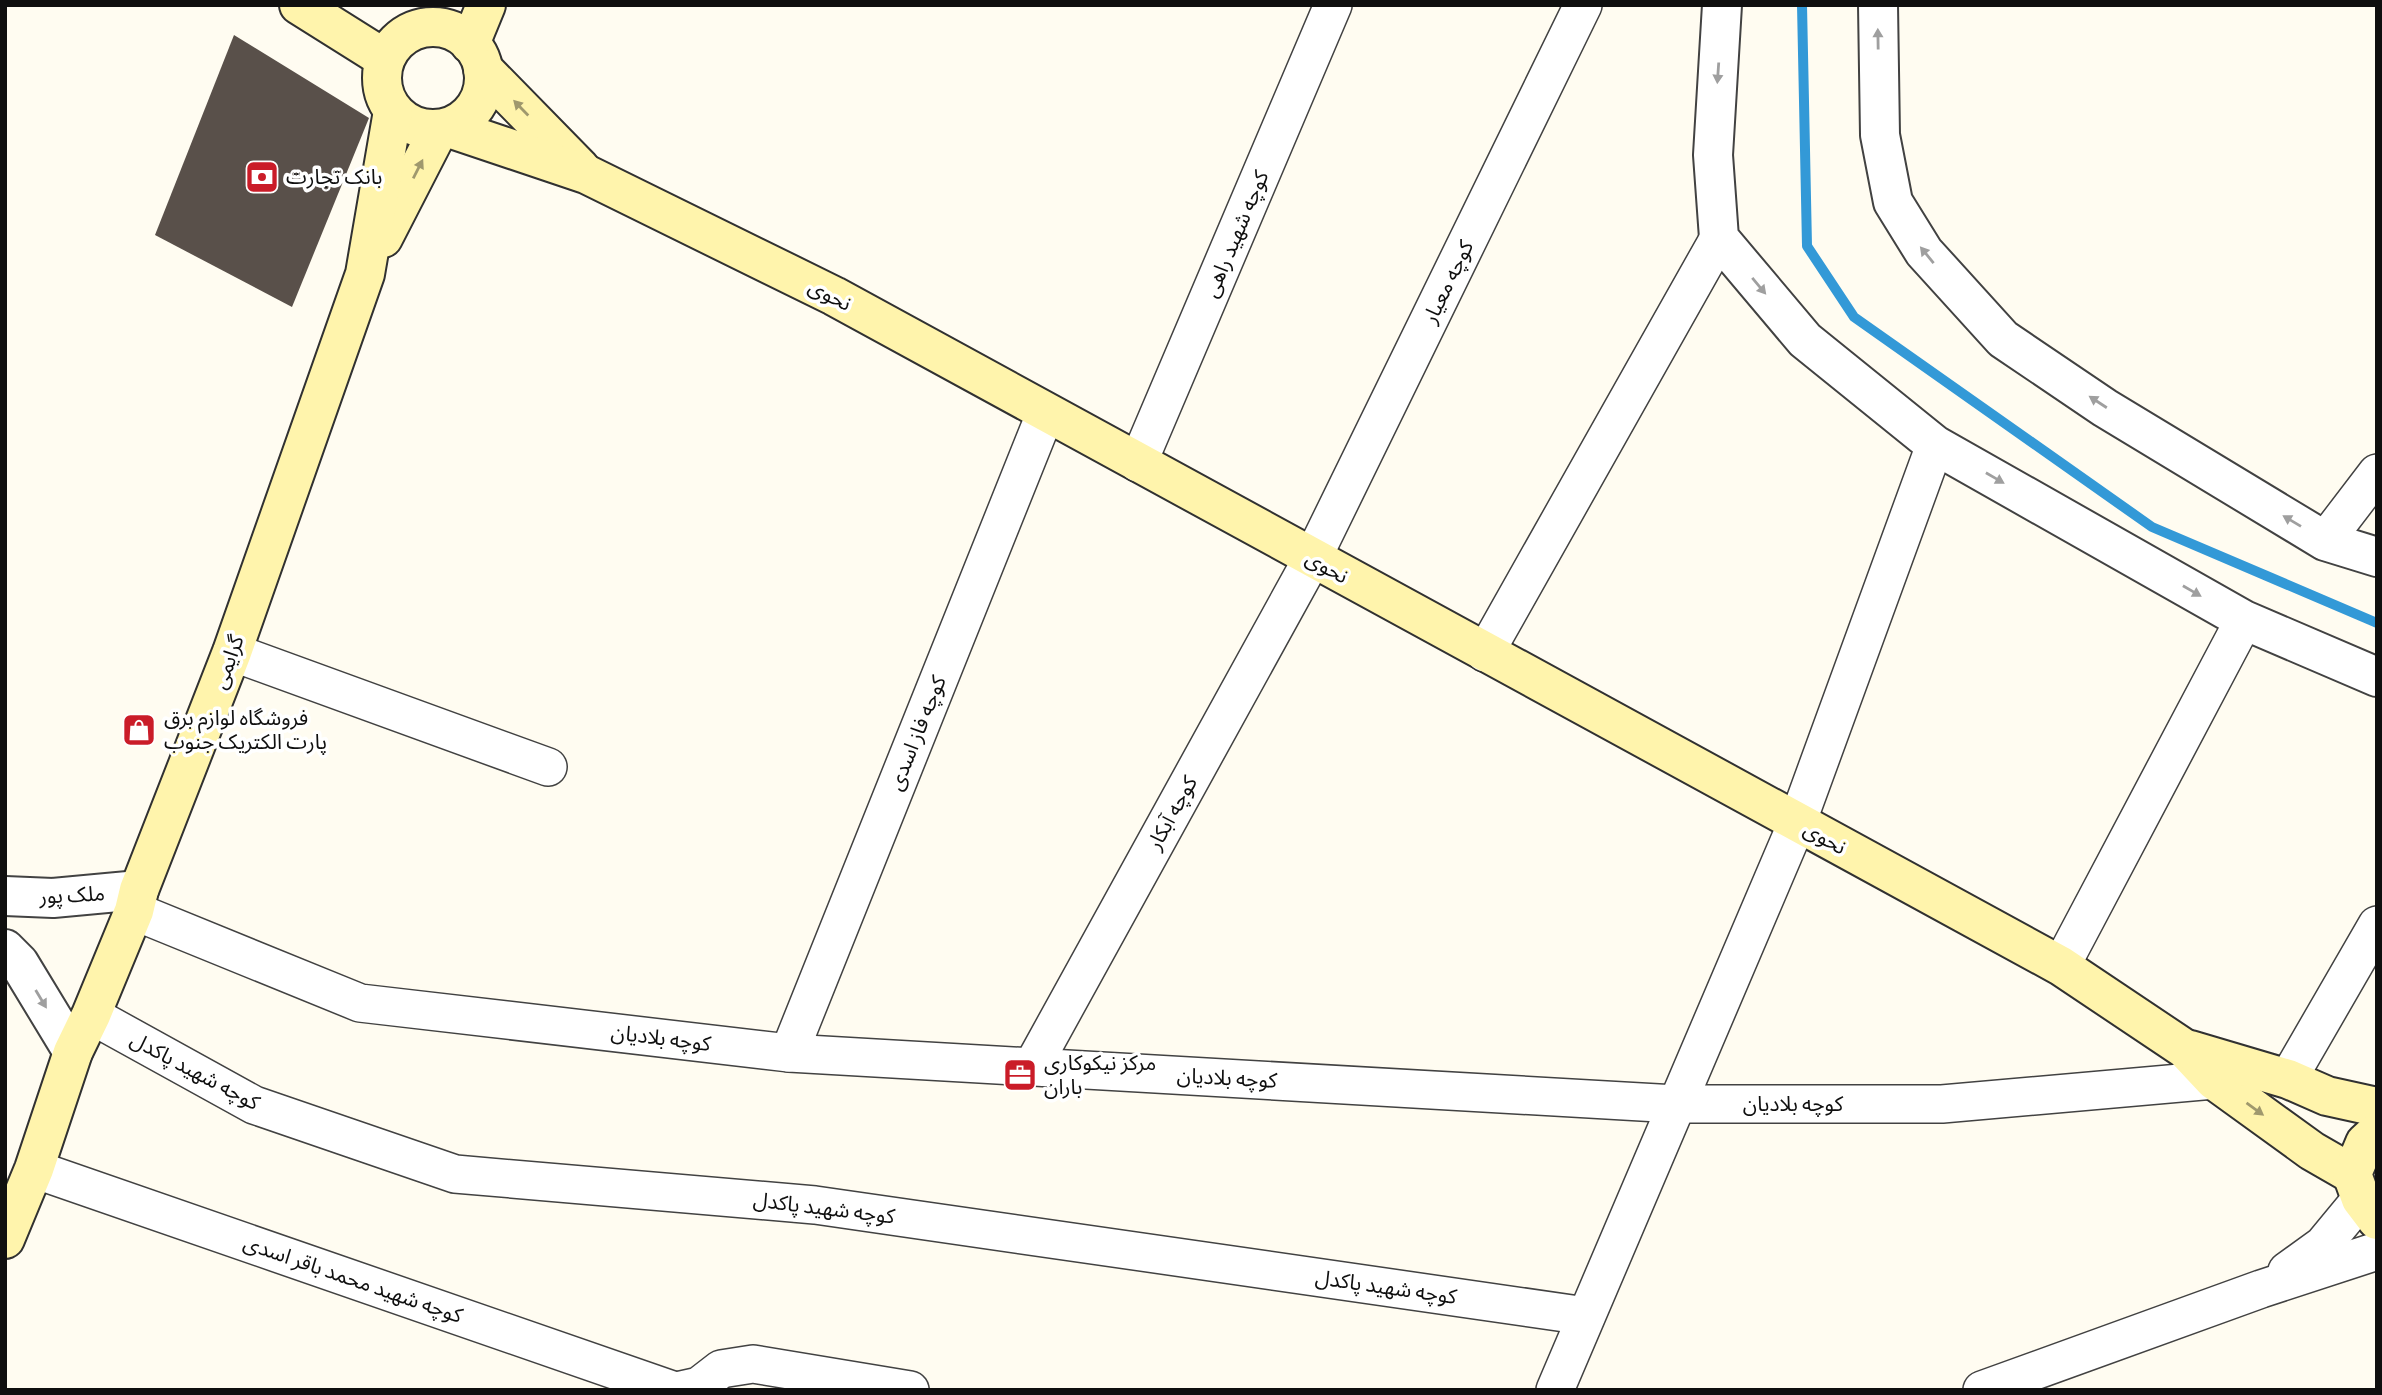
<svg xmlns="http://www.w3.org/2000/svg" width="2382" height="1395" viewBox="0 0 2382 1395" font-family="Literata,'Noto Sans Arabic',serif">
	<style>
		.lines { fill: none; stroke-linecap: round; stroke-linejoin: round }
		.stream { stroke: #3399d7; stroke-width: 10 }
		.building { fill: #59504a }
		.minor-casing { stroke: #424242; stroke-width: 40 }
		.tertiary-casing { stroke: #424242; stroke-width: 42 }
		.secondary-casing { stroke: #313131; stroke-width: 42 }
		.minor { stroke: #fff; stroke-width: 37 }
		.tertiary { stroke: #fff; stroke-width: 38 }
		.secondary { stroke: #fff4ac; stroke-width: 38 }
		.oneway { fill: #9f9f9f }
		.oneway2 { fill: #9f986d }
		.labels { text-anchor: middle; stroke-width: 7; stroke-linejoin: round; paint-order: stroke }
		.poi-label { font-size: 21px; fill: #0f0f0f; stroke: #fff; text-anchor: start }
		.street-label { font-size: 21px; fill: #0f0f0f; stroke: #fff }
	</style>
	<rect width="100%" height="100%" fill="#fffcf1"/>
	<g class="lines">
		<!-- stream -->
		<path class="stream" d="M 1802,5 L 1807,246 L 1854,317 L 2152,527 L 2377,623"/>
	</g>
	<!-- building -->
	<path class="building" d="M 234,35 L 369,118 L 292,307 L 155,235 Z"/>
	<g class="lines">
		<defs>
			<g id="minor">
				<path d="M 1138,463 L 1333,5"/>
				<path d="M 2325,541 L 2377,473"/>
				<path d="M 232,652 L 548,767"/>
				<path d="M 1485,653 L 1719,238"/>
				<path d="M 134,911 L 360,1003 L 789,1053 L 1676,1104 L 1942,1104 L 2214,1080"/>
				<path d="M 2061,966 L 2244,620"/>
				<path d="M 91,1015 L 254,1105 L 455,1174 L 815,1205 L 1586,1316"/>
				<path d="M 789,1053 L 1046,412"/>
				<path d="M 1032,1067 L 1312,559 L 1583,5"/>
				<path d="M 2288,1079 L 2377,925"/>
				<path d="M 34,1169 L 672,1390"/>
				<path d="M 2287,1271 L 2323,1245 L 2361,1199"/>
				<path d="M 681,1390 L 699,1386 L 721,1369 L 753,1364 L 910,1390"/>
				<path d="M 1555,1390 L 1797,823 L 1935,445"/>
				<path d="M 1982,1390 L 2261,1289 L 2377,1251"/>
			</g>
			<g id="tertiary">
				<path d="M 1722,5 L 1713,155 L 1719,238 L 1805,340 L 1935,445 L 2244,620 L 2377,677"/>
				<path d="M 1878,5 L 1880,135 L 1893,202 L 1924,252 L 2003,339 L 2105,408 L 2325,541 L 2377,557"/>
				<path d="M 5,896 L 53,898 L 139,890"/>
				<path d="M 5,949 L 19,963 L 73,1052"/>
			</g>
			<g id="secondary">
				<path d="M 299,5 L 385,59"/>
				<circle cx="433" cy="78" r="51"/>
				<path d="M 470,44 L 486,5"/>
				<path d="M 483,69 L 580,168"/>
				<path d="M 449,128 L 586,174 L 834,296 L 2061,966 L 2185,1049 L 2214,1080 L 2312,1151 L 2352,1174"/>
				<path d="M 383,238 L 439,129"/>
				<path d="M 2190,1050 L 2288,1079 L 2327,1096 L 2377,1107"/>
				<path d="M 2377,1132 L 2365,1143 L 2352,1174 L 2361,1199 L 2377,1220"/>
				<path d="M 5,1239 L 34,1169 L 73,1052 L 91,1015 L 134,911 L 139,890 L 232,652 L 365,274 L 393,111"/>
			</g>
		</defs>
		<!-- minor casing -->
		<use href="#minor" class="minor-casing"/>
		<!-- tertiary casing -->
		<use href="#tertiary" class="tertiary-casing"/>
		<!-- secondary casing -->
		<use href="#secondary" class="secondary-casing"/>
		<!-- minor -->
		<use href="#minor" class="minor"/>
		<!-- tertiary -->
		<use href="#tertiary" class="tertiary"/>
		<!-- secondary -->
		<use href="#secondary" class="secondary"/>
	</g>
	<!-- one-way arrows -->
	<defs><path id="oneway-solid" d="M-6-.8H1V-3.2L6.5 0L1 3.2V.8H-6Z" transform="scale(1.75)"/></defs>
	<g class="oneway">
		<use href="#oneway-solid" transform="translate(1878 39) rotate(-91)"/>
		<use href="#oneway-solid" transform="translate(1718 73) rotate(94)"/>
		<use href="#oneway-solid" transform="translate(1927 255) rotate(-129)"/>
		<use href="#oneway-solid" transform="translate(1759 286) rotate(50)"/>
		<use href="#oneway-solid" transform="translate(2098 402) rotate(-147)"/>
		<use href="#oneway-solid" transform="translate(1995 478) rotate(30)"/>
		<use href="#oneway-solid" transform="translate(2292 521) rotate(-149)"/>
		<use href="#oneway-solid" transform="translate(2192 591) rotate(30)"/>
		<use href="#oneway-solid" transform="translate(41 999) rotate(59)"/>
	</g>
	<g class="oneway2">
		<use href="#oneway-solid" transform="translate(521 108) rotate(-134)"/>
		<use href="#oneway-solid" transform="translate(418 169) rotate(-63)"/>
		<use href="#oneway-solid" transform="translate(2255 1109) rotate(36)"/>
	</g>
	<!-- icons -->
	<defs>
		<symbol id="bank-square" viewBox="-11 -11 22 22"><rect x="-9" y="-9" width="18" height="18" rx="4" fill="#ca1c28" stroke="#fff"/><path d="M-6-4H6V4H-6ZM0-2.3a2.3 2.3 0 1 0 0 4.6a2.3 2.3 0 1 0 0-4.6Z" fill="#fff"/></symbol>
		<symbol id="shop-square" viewBox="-11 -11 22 22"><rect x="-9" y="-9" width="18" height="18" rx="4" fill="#ca1c28" stroke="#fff"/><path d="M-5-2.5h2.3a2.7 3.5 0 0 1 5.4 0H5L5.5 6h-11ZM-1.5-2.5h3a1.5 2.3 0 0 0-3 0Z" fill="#fff"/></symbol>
		<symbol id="office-square" viewBox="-11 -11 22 22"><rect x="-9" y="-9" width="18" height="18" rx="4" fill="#ca1c28" stroke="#fff"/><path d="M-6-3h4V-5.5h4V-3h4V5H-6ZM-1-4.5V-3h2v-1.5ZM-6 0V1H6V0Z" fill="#fff"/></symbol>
	</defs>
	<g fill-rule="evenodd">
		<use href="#bank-square" x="243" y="158" width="38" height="38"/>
		<use href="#shop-square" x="120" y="711" width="38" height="38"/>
		<use href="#office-square" x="1001" y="1056" width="38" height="38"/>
	</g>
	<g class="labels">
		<!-- poi labels -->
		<g class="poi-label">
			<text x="286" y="184">بانک تجارت</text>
			<text x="164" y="725">فروشگاه لوازم برق<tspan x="164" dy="24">پارت الکتریک جنوب</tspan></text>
			<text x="1044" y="1070">مرکز نیکوکاری<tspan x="1044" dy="24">باران</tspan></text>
		</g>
		<!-- street labels -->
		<g class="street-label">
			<text transform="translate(1236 234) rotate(-67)" y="7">کوچه شهید راهی</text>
			<text transform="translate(1448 282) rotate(-64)" y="7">کوچه معیار</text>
			<text transform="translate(830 295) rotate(27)" y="7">نحوی</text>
			<text transform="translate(1327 567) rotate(29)" y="7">نحوی</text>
			<text transform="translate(228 662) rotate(-70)" y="7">گرایمی</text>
			<text transform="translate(917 733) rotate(-68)" y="7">کوچه فاز اسدی</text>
			<text transform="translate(1172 813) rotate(-61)" y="7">کوچه آبکار</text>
			<text transform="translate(1825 838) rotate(29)" y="7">نحوی</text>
			<text transform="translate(72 895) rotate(-3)" y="7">ملک پور</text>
			<text transform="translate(661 1038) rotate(7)" y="7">کوچه بلادیان</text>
			<text transform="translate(195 1071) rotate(28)" y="7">کوچه شهید پاکدل</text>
			<text transform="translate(1227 1078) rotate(3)" y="7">کوچه بلادیان</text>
			<text x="1793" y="1111">کوچه بلادیان</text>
			<text transform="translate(824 1208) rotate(7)" y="7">کوچه شهید پاکدل</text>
			<text transform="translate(353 1279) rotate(19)" y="7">کوچه شهید محمد باقر اسدی</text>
			<text transform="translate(1386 1287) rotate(8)" y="7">کوچه شهید پاکدل</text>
		</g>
	</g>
	<!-- border -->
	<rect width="2382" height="1395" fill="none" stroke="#0f0f0f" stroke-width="14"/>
</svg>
